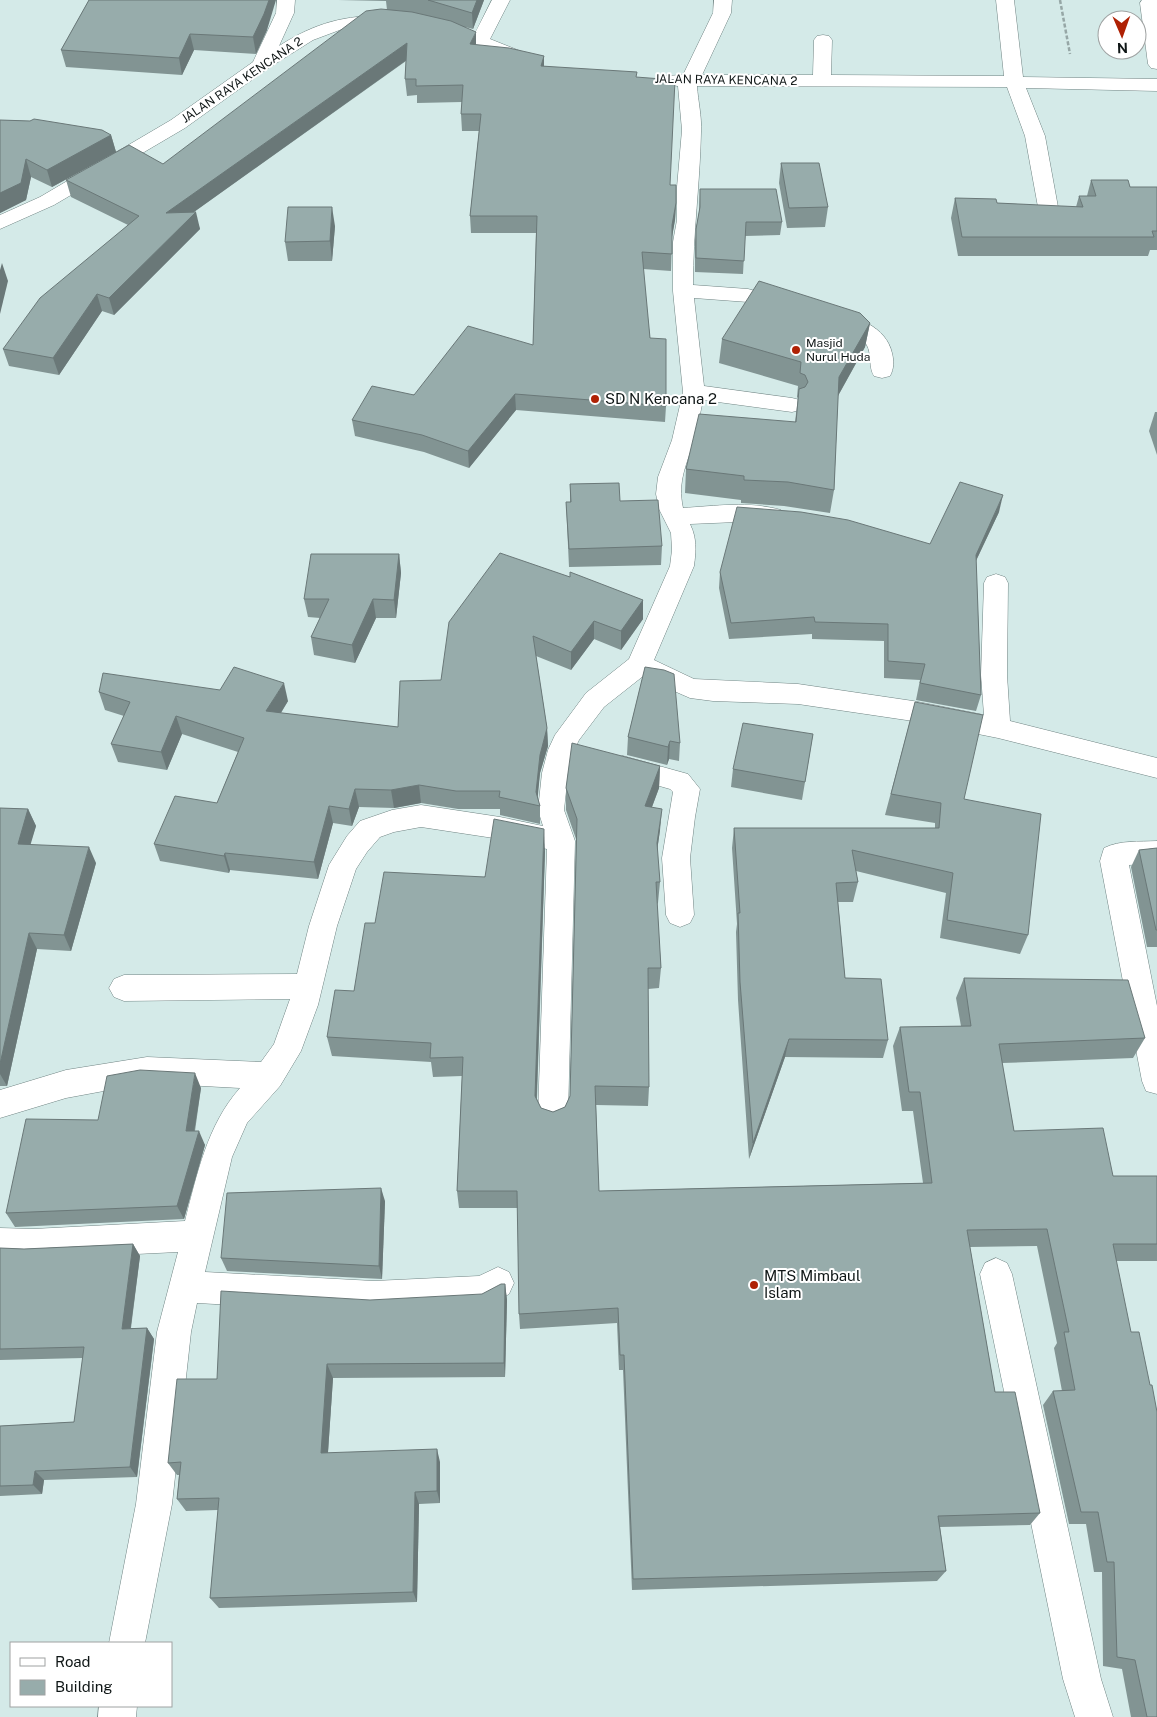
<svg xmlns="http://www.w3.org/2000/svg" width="1157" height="1717" viewBox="0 0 1157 1717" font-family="'Public Sans',sans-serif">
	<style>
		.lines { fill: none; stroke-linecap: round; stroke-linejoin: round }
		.minor-casing { stroke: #708483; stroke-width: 1 }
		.path { stroke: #96a7a6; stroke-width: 2.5; stroke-dasharray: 4 2; stroke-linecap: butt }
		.minor { fill: #fff; fill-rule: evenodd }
		.wall { fill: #829493 }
		.shaded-wall { fill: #6a7878 }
		.building { fill: #97acab; stroke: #6a7878 }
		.poi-dot { fill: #af2104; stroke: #fff; stroke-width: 2 }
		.labels { text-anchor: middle; stroke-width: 4; stroke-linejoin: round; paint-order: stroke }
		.far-street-label { font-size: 12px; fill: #0f1616; stroke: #fff }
		.far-poi-label { font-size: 12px; fill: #0f1616; stroke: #fff; text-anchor: start }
		.poi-label { font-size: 15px; fill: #0f1616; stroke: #fff; text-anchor: start }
	</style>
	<rect width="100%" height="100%" fill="#d4eae8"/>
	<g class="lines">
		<defs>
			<g id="minor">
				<path d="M 277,0 L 295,0 L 294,13 L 279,46 C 317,22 343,16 388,15 L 394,16 L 397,20 L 394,24 L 388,25 L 345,28 L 313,40 L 267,69 L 185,128 L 54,205 L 0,229 L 0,215 L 40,197 L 171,120 L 253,62 L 276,13 Z"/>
				<path d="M 492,0 L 510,0 L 490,39 L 530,55 L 533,59 L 530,63 L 524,64 L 518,63 L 434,31 L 431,27 L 434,23 L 440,22 L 475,33 Z"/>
				<path d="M 714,0 L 732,0 L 731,13 L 702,75 L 813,75 L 814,40 L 817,36 L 823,35 L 829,36 L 832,40 L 831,75 L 1004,76 L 996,0 L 1014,0 L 1023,77 L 1157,79 L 1157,91 L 1026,88 L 1045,136 L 1060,218 L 1057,222 L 1050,224 L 1043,222 L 1040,218 L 1025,136 L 1007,87 L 697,86 C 698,101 702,117 701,132 C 700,183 693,233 693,285 L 748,289 L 794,301 L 798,306 L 794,311 L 787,313 L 748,302 L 694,298 L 704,386 L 792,398 L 800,400 L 803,405 L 800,410 L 792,412 L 703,400 C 700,413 698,427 694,439 C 687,465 677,480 683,508 C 714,506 750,501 781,510 L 785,516 L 781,522 L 773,524 L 737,522 L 690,524 C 697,538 696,551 694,566 L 654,660 L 694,679 L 798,684 L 913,701 L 984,715 L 981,675 L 984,583 L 987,577 L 996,574 L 1005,577 L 1008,583 L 1007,675 L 1010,721 L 1157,758 L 1157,778 L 998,738 L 913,721 L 798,704 L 713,701 L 690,698 L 642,677 L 604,707 L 579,740 L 574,750 L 568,773 L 564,810 L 575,841 L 568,1115 L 564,1125 L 553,1129 L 542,1125 L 538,1115 L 547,849 L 500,839 L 421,827 L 394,832 L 380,837 L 367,852 L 356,869 L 337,926 L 318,1005 L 301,1051 L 280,1086 L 247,1123 L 232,1157 L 205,1272 L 374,1281 L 479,1276 L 498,1267 L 509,1272 L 514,1283 L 509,1294 L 484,1308 L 374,1313 L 197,1303 L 191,1332 L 172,1504 L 145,1643 L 109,1643 L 136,1504 L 157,1332 L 178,1252 L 33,1259 L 0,1258 L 0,1228 L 33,1229 L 185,1221 C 197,1175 207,1125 240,1088 L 147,1083 L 66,1098 L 0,1118 L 0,1090 L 66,1070 L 147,1057 L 261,1062 L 274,1044 L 290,999 L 124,1001 L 114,997 L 109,988 L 114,979 L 124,975 L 297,974 L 309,926 L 329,865 L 347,836 L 360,821 L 392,810 L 421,805 L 500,817 L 543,826 L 538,810 L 542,773 L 548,750 L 555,735 L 586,693 L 629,659 L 670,566 L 672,550 L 671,533 L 659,509 L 656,494 L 658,477 L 672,440 L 683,392 L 673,291 L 673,242 L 677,220 L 677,187 L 682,130 L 678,86 L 663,84 L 661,80 L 663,76 L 683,75 L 713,13 Z"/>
				<path d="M 1142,0 L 1157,0 L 1157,69 L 1151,68 L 1148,64 L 1140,3 Z"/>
				<path d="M 833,311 C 856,317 886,326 892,353 C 894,361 894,369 890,376 L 882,378 L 874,376 C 867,365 874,351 863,340 C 852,330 829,328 822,318 L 826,313 Z"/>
				<path d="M 623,756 L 688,774 L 700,789 L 695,817 L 690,858 L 694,915 L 690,923 L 680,927 L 670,923 L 666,915 L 662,858 L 673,792 L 670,789 L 614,773 L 610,766 L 614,759 Z"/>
				<path d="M 1157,841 L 1157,863 L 1129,865 L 1157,1006 L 1157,1094 L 1146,1091 L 1142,1081 L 1100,861 L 1104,848 C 1120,840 1139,842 1157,841 Z"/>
				<path d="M 996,1258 L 1007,1263 L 1012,1274 L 1101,1679 L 1113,1717 L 1075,1717 L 1063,1679 L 980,1274 L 985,1263 Z"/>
				<path d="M 99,1706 L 137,1706 L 136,1717 L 98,1717 Z"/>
			</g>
		</defs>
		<!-- minor casing -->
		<use href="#minor" class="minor-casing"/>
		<!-- path -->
		<path class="path" d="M 1060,0 L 1070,54"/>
		<!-- minor -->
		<use href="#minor" class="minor"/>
	</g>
	<!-- wall -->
	<g class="wall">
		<path d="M 89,0 L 267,30 L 256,54 L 194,50 L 182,75 L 66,67 L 61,50 Z"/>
		<path d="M 338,0 L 484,0 L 473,29 L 465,27 L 476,45 L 544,56 L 544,66 L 636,77 L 676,203 L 675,220 L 672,237 L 671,271 L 643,269 L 650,338 L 666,406 L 665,422 L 516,410 L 469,468 L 424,452 L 355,436 L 352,420 L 533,345 L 536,233 L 471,233 L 470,216 L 479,131 L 462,131 L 461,114 L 462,102 L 417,103 L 417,95 L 407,96 L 405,79 L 406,61 L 194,212 L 200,229 L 114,315 L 102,311 L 59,375 L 9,366 L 3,349 L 128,225 L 71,197 L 66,180 L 163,164 L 387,10 L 386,1 Z"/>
		<path d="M 0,120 L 30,121 L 111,135 L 116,152 L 52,187 L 31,177 L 26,200 L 0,213 Z"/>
		<path d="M 781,163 L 828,207 L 825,227 L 787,228 L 779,183 Z"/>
		<path d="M 1091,180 L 1130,187 L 1157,187 L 1157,250 L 1150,250 L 1148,256 L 958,256 L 951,218 L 955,198 L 997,203 L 1076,207 L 1079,196 L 1087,196 Z"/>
		<path d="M 700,189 L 782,222 L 780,235 L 745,236 L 743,274 L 695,272 L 695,242 L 696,229 L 699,212 Z"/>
		<path d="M 335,226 L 332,261 L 288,261 L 285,242 Z"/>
		<path d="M 870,323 L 865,347 L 838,396 L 834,490 L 830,513 L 784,506 L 741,503 L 741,500 L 685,493 L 686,469 L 795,422 L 798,398 L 797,397 L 798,386 L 719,363 L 722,339 Z"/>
		<path d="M 1155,412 L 1157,412 L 1157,455 L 1149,431 Z"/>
		<path d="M 570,484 L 620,501 L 662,546 L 661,565 L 569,567 L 566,502 L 570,502 Z"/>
		<path d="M 999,512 L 976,561 L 981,695 L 976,711 L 916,700 L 920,680 L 884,678 L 884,641 L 812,639 L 812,634 L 729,639 L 719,588 L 720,572 L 930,544 Z"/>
		<path d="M 399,554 L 401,573 L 396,618 L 376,618 L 355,663 L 314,655 L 311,637 L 320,618 L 308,617 L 304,599 Z"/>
		<path d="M 570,577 L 643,600 L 643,619 L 621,650 L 594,639 L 571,670 L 536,656 L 547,728 L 548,746 L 540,773 L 537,798 L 540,806 L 540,824 L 500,815 L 500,809 L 458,809 L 421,803 L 394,808 L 359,807 L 352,826 L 333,823 L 318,879 L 230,870 L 229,873 L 160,861 L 154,844 L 217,803 L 238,752 L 182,734 L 167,770 L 118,762 L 111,744 L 124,716 L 105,710 L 99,692 L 288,701 L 281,713 L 398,727 L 441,680 Z"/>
		<path d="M 645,667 L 680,743 L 679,761 L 669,759 L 667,765 L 627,755 L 628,737 Z"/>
		<path d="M 915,702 L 964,799 L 1028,935 L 1020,954 L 940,938 L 946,893 L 856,871 L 858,882 L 853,902 L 838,902 L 845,978 L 888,1040 L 883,1058 L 785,1057 L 749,1159 L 738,1000 L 736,932 L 737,924 L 732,848 L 734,828 L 935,828 L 935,823 L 885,815 Z"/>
		<path d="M 813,734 L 802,800 L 731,787 L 733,769 Z"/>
		<path d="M 660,766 L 659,788 L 652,807 L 660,830 L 657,851 L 660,882 L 658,903 L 657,904 L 661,968 L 659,988 L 648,989 L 649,1087 L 648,1106 L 596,1105 L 599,1191 L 923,1183 L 913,1111 L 902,1111 L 893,1046 L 900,1027 L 961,1026 L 956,998 L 964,978 L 1145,1038 L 1133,1058 L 1002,1063 L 1014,1131 L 1113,1176 L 1157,1176 L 1157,1261 L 1116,1261 L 1157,1717 L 1131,1717 L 1122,1669 L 1103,1666 L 1102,1572 L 1094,1572 L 1086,1524 L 1069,1524 L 1043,1405 L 1053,1391 L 1062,1391 L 1054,1348 L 1057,1343 L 1037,1246 L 970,1247 L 995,1392 L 1040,1513 L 1030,1525 L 940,1527 L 946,1571 L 937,1581 L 632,1590 L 623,1370 L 619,1370 L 617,1323 L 520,1329 L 519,1314 L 518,1208 L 459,1208 L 457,1191 L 462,1076 L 433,1077 L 431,1062 L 332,1056 L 327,1037 L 354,991 L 375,923 L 545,851 L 537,1099 L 541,1108 L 553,1112 L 565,1107 L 570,1096 L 576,839 L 566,810 L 566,788 Z"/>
		<path d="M 0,808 L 28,809 L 36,826 L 30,844 L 96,863 L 71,951 L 37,949 L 7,1086 L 0,1086 Z"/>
		<path d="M 1157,848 L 1157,947 L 1147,947 L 1131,867 L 1139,850 Z"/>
		<path d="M 201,1088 L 195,1131 L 205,1145 L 184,1219 L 15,1227 L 6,1213 L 98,1120 Z"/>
		<path d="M 385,1201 L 382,1279 L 227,1271 L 221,1258 Z"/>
		<path d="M 133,1244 L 140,1256 L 131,1328 L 147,1328 L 154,1339 L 137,1477 L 44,1480 L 42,1494 L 0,1496 L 0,1426 L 74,1422 L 83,1358 L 0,1360 L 0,1248 L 24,1249 Z"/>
		<path d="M 505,1284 L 507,1300 L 505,1377 L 333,1378 L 328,1453 L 440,1462 L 440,1503 L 419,1504 L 417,1602 L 219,1608 L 210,1598 L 218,1510 L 186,1511 L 177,1499 L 179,1475 L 177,1475 L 168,1463 L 217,1379 L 482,1294 Z"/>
	</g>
	<!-- shaded-wall -->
	<g class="shaded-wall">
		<path d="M 269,0 L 276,0 L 267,30 L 256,54 L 253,37 Z"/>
		<path d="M 477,0 L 484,0 L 473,29 L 472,13 Z"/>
		<path d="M 476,32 L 476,48 L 470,44 Z"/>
		<path d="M 190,34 L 194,50 L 182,75 L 179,58 Z"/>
		<path d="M 407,43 L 408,59 L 170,229 L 166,213 Z"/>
		<path d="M 544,56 L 544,73 L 541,66 Z"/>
		<path d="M 111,135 L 116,152 L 52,187 L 47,170 Z"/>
		<path d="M 26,159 L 31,177 L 26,200 L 0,213 L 0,193 Z"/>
		<path d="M 676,203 L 675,220 L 671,242 L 672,225 Z"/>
		<path d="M 332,207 L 335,226 L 332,261 L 330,241 Z"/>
		<path d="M 196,212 L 200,229 L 114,315 L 109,298 Z"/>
		<path d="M 2,263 L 8,281 L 0,314 L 0,270 Z"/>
		<path d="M 97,294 L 102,311 L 59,375 L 53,358 Z"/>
		<path d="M 870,323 L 865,347 L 835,401 L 839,377 Z"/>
		<path d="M 515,394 L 516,410 L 469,468 L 468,451 Z"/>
		<path d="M 1003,495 L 999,512 L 971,571 L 976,555 Z"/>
		<path d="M 399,554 L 401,573 L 396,618 L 394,600 Z"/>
		<path d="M 373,599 L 376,618 L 355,663 L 352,645 Z"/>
		<path d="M 643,600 L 643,619 L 621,650 L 621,631 Z"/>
		<path d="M 594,621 L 594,639 L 571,670 L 571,652 Z"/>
		<path d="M 284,683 L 288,701 L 270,730 L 266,711 Z"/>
		<path d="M 176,716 L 182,734 L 167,770 L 161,752 Z"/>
		<path d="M 547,728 L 548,746 L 540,773 L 537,805 L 536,792 L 540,755 Z"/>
		<path d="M 670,741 L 669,759 L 667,765 L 668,747 Z"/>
		<path d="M 660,766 L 659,788 L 644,828 L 645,806 Z"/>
		<path d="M 419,785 L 421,803 L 394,808 L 391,790 Z"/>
		<path d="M 355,789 L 359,807 L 352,826 L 349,809 Z"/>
		<path d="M 329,806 L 333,823 L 318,879 L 314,862 Z"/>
		<path d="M 28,809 L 36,826 L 26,860 L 18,844 Z"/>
		<path d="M 662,809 L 660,830 L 655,865 L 657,843 Z"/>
		<path d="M 544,829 L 545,851 L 536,1115 L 535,1096 Z"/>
		<path d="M 89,847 L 96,863 L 71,951 L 64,935 Z"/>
		<path d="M 225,853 L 230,870 L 229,873 L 224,856 Z"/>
		<path d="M 29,933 L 37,949 L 7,1086 L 0,1074 L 0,1064 Z"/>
		<path d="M 789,1039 L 785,1057 L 749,1159 L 753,1143 Z"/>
		<path d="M 195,1073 L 201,1088 L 192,1145 L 186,1131 Z"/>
		<path d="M 199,1131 L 205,1145 L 184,1219 L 177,1206 Z"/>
		<path d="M 381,1188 L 385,1201 L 382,1279 L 379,1266 Z"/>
		<path d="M 133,1244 L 140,1256 L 129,1340 L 122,1329 Z"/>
		<path d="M 505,1284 L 507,1300 L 505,1377 L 504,1363 Z"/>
		<path d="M 147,1328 L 154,1339 L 137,1477 L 130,1467 Z"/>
		<path d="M 327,1364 L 333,1378 L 327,1466 L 321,1453 Z"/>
		<path d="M 437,1449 L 440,1462 L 440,1503 L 437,1491 Z"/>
		<path d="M 35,1471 L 44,1480 L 42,1494 L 33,1485 Z"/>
		<path d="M 415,1492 L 419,1504 L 417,1602 L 413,1592 Z"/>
	</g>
	<!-- building -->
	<g class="building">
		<path d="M 89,0 L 269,0 L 264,14 L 253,37 L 190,34 L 179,58 L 61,50 Z"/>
		<path d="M 428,0 L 477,0 L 472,13 Z"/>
		<path d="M 381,9 L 412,12 L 451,21 L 476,32 L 470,44 L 509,48 L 544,56 L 541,66 L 637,72 L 636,77 L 675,80 L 670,185 L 676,185 L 676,203 L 672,225 L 672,254 L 642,252 L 650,338 L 666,339 L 666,406 L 515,394 L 468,451 L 422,435 L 352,420 L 372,386 L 414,395 L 468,326 L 533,345 L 537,216 L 470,216 L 481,114 L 461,114 L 463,85 L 416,86 L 416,79 L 405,79 L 407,43 L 166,213 L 196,212 L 109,298 L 97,294 L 53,358 L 3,349 L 40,298 L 139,216 L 66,180 L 129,145 L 163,164 L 366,11 Z"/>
		<path d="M 34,119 L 102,130 L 111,135 L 47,170 L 26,159 L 21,183 L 0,193 L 0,120 L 30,121 Z"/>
		<path d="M 781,163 L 819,163 L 828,207 L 789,208 Z"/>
		<path d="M 1091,180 L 1128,180 L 1130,187 L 1157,187 L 1157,231 L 1152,231 L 1154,237 L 962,237 L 955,198 L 996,199 L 997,203 L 1083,207 L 1079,196 L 1096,196 Z"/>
		<path d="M 700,189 L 776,189 L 782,222 L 746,222 L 744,261 L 696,258 L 696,229 L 700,207 Z"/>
		<path d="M 288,207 L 332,207 L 330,241 L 285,242 Z"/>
		<path d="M 759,281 L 860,313 L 870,323 L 839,377 L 834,490 L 788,482 L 744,480 L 744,476 L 686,469 L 699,414 L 796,422 L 799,389 L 805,387 L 808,382 L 805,375 L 800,373 L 801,362 L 722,339 Z"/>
		<path d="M 960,482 L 1003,495 L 976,555 L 981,695 L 920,683 L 925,664 L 888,661 L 888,624 L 815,622 L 814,617 L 731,623 L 720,572 L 737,507 L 801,512 L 848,520 L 930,544 Z"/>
		<path d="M 619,483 L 620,501 L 658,500 L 662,546 L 569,549 L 566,502 L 571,502 L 570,484 Z"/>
		<path d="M 500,553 L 570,577 L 570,572 L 643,600 L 621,631 L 594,621 L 571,652 L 533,636 L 547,728 L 540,755 L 536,792 L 540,806 L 499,797 L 500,791 L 456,791 L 419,785 L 391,790 L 355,789 L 349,809 L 329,806 L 314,862 L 225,853 L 224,856 L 154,844 L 175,796 L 217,803 L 244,738 L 176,716 L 161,752 L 111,744 L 130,702 L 99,692 L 103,673 L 220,690 L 234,667 L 284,683 L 266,711 L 398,727 L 400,681 L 441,680 L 449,622 Z"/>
		<path d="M 311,554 L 399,554 L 394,600 L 373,599 L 352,645 L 311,637 L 329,599 L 304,599 Z"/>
		<path d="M 645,667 L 664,670 L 674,674 L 680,743 L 670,741 L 668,747 L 628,737 Z"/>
		<path d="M 915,702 L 983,715 L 964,799 L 1041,814 L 1028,935 L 947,920 L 953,873 L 852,850 L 858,882 L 836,883 L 845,978 L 881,979 L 888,1040 L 789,1039 L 753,1143 L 740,982 L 738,913 L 740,913 L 734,828 L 939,828 L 941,803 L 891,794 Z"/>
		<path d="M 743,723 L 813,734 L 805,782 L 733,769 Z"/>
		<path d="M 572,743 L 660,766 L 645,806 L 662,809 L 657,843 L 660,882 L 656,882 L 661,968 L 648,968 L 649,1087 L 595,1086 L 599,1191 L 932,1183 L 920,1092 L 909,1092 L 900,1027 L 971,1026 L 964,978 L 1128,980 L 1145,1038 L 999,1044 L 1014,1131 L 1103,1128 L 1113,1176 L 1157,1176 L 1157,1244 L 1113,1244 L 1131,1332 L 1139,1332 L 1150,1385 L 1152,1385 L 1157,1412 L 1157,1717 L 1147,1717 L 1135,1660 L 1117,1657 L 1114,1562 L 1107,1562 L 1098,1512 L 1081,1512 L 1053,1391 L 1075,1390 L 1064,1332 L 1069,1332 L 1047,1229 L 967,1230 L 995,1392 L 1015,1392 L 1040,1513 L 938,1516 L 946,1571 L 633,1579 L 624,1355 L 620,1355 L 618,1308 L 519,1314 L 517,1191 L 457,1191 L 463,1057 L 430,1058 L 431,1043 L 327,1037 L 335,990 L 354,991 L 365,923 L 375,923 L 384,872 L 485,877 L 494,819 L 544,829 L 535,1096 L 541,1108 L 553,1112 L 565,1107 L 570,1096 L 577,819 L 566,788 Z"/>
		<path d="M 0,808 L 28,809 L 18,844 L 89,847 L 64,935 L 29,933 L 0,1064 Z"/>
		<path d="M 1157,848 L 1157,930 L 1156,930 L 1139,850 Z"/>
		<path d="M 140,1070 L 195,1073 L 186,1131 L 199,1131 L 177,1206 L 6,1213 L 26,1119 L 98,1120 L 107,1076 Z"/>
		<path d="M 381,1188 L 379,1266 L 221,1258 L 227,1193 Z"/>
		<path d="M 133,1244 L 122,1329 L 147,1328 L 130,1467 L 35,1471 L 33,1485 L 0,1486 L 0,1426 L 74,1422 L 84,1347 L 0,1349 L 0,1248 L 24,1249 Z"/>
		<path d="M 501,1284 L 505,1284 L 504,1363 L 327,1364 L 321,1453 L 437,1449 L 437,1491 L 415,1492 L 413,1592 L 210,1598 L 219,1498 L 177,1499 L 181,1462 L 168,1463 L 177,1379 L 217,1379 L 221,1291 L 370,1300 L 482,1294 Z"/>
	</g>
	<!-- markers -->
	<g class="poi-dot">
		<circle cx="796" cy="350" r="5"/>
		<circle cx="595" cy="399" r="5"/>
		<circle cx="754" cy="1285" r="5"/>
	</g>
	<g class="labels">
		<!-- far-street labels -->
		<g class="far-street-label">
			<text transform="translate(242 80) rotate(-34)" y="4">JALAN RAYA KENCANA 2</text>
			<text transform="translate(726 80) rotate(1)" y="4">JALAN RAYA KENCANA 2</text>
		</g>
		<!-- far-poi labels -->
		<g class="far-poi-label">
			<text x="806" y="347">Masjid<tspan x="806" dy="14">Nurul Huda</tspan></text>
		</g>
		<!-- poi labels -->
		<g class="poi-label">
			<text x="605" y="404">SD N Kencana 2</text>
			<text x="764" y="1281">MTS Mimbaul<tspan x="764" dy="17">Islam</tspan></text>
		</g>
	</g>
	<!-- legend -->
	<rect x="10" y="1642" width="162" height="65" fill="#ffffff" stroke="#9fa2a2"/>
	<rect x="20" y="1658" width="25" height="8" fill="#ffffff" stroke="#9fa2a2"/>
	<text x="55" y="1667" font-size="15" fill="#0f1616">Road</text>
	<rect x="20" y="1680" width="25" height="15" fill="#97acab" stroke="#9fa2a2"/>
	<text x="55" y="1692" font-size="15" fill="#0f1616">Building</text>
	<!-- north arrow -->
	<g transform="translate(1122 35) rotate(178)"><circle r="24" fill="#ffffff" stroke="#9fa2a2"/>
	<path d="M0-4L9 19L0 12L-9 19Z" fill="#af2104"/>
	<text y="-8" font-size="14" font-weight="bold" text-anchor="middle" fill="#0f1616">N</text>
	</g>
</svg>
